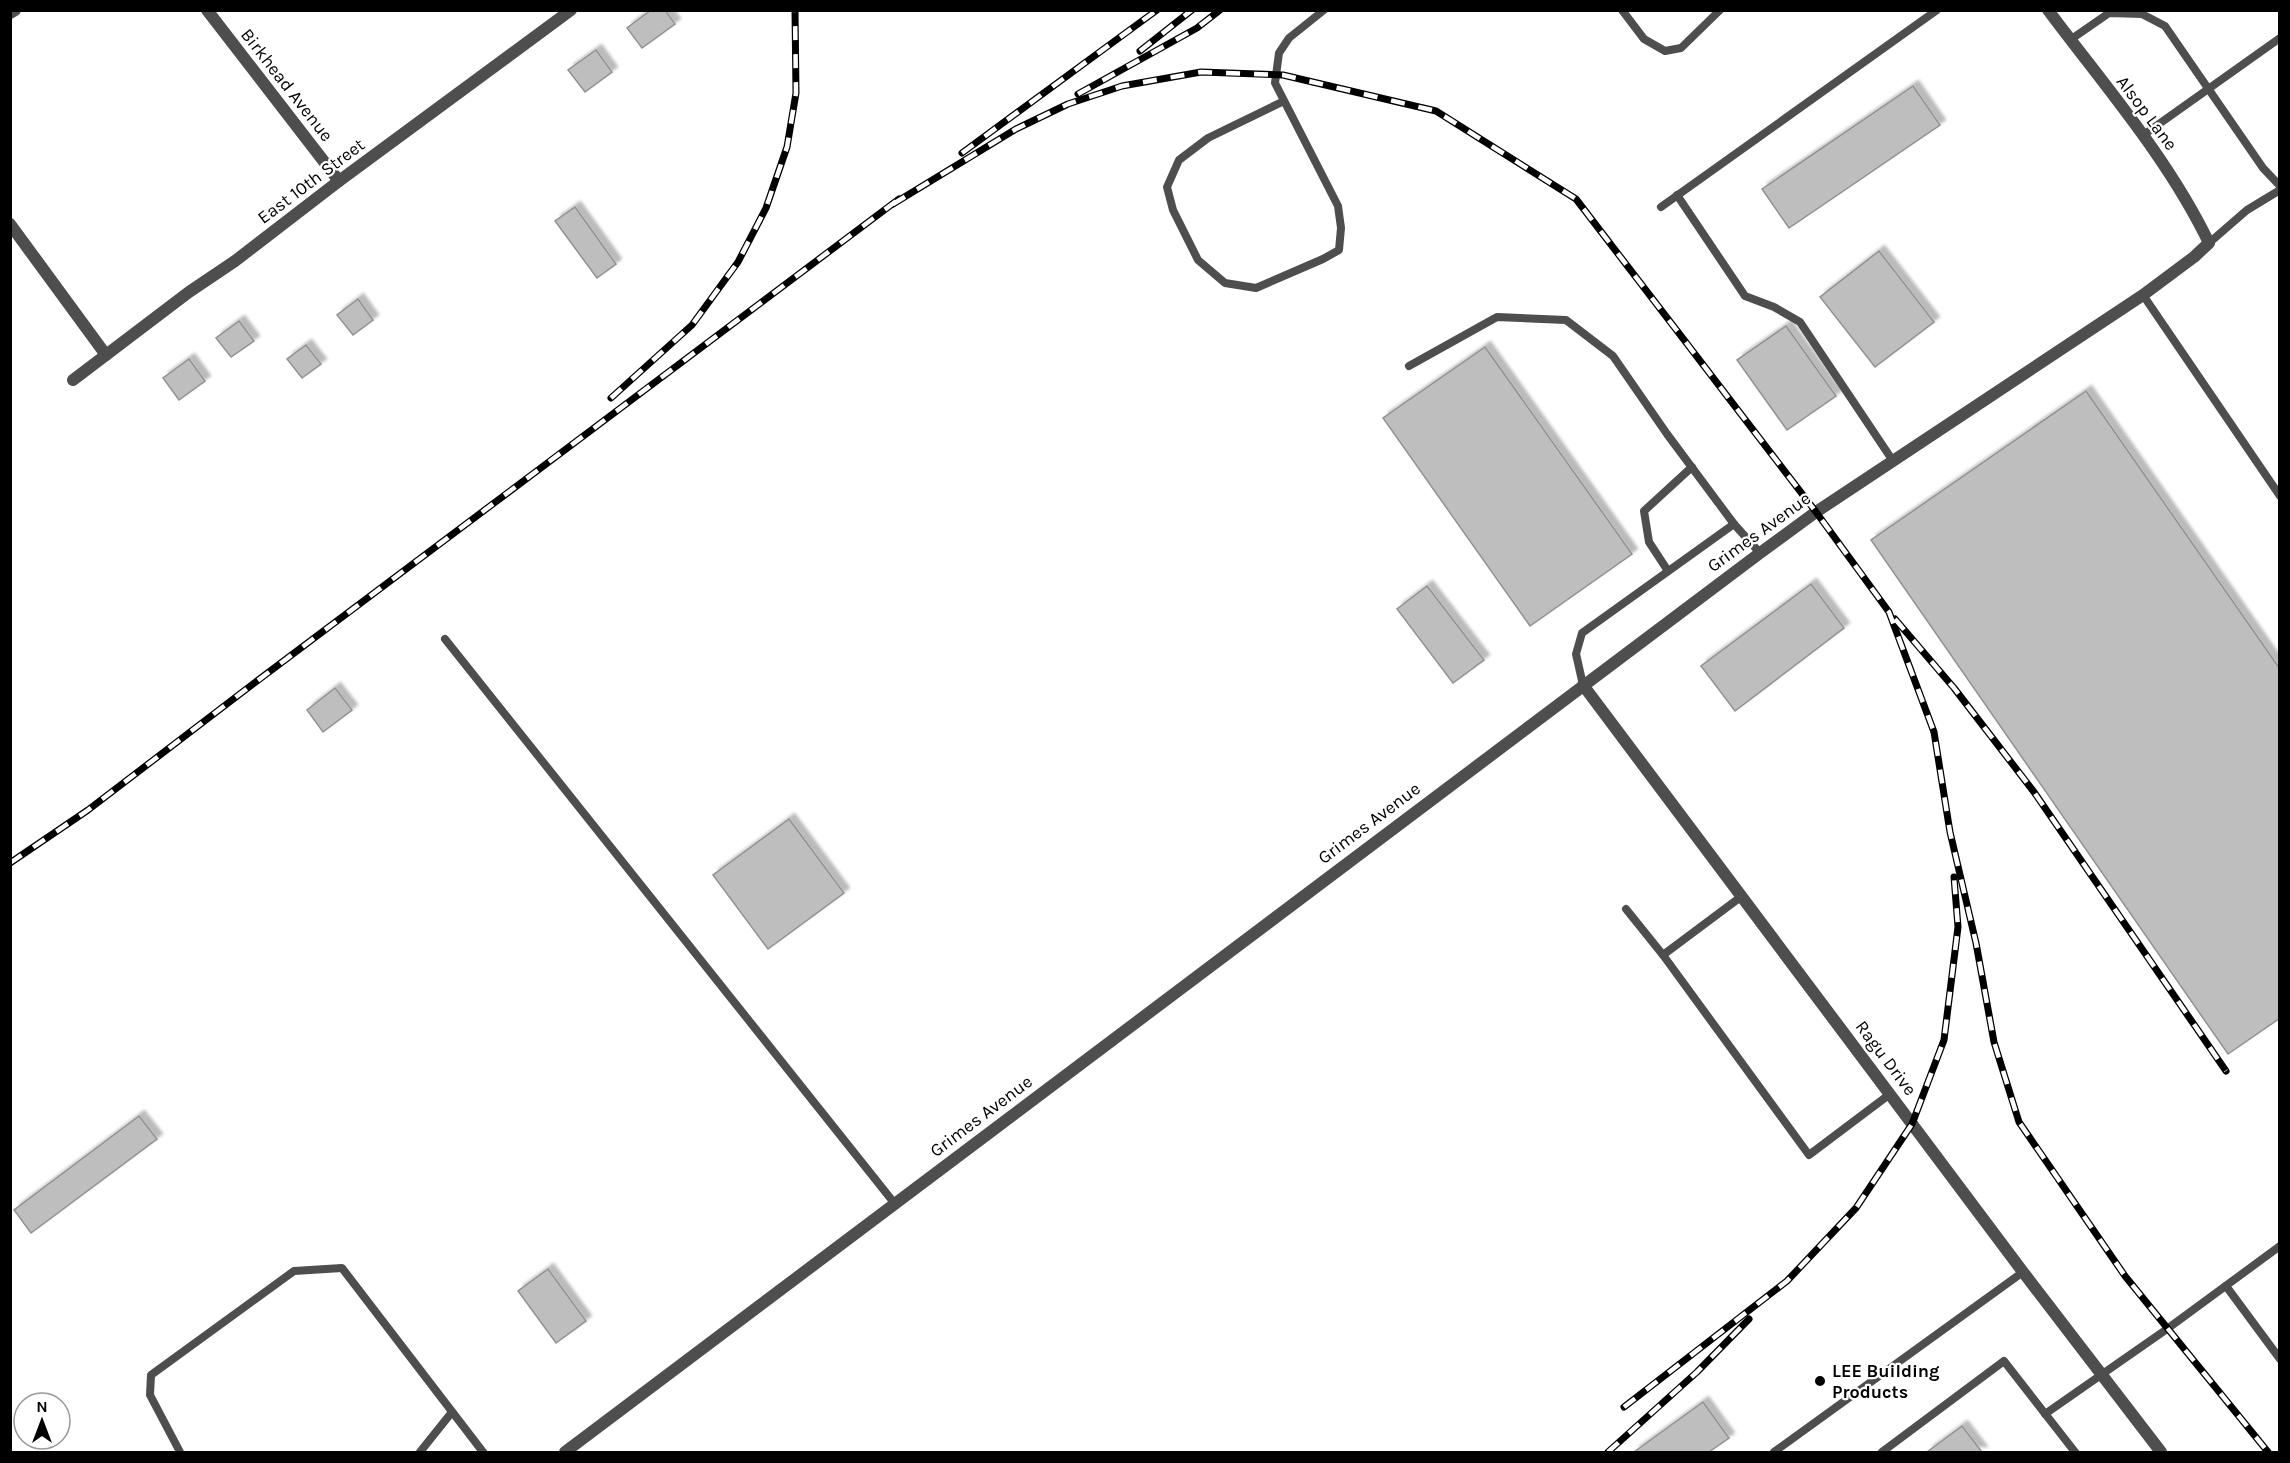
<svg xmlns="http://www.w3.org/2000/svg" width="2290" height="1463" viewBox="0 0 2290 1463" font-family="Karla,sans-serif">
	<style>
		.building { fill: #bebebe; stroke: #929292; stroke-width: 1.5; filter: url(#shadow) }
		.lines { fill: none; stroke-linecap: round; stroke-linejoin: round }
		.service { stroke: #4e4e4e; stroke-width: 8 }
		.minor { stroke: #4e4e4e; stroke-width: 12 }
		.tertiary { stroke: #4e4e4e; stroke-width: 12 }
		.rail-casing { stroke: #000; stroke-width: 7 }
		.rail { stroke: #fff; stroke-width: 4.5; stroke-dasharray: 14; stroke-linecap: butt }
		.poi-dot { fill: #000; stroke: #fff; stroke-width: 2 }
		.labels { text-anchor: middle; stroke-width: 4.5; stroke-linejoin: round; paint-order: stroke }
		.street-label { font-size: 18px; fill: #000; stroke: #fff }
		.poi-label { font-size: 18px; font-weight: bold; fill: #000; stroke: #fff; text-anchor: start }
	</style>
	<defs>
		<filter id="shadow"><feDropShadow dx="5.5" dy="-5.5" stdDeviation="1.5" flood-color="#0004"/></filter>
	</defs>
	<rect width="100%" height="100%" fill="#fff"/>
	<!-- building -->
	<g class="building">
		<path d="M 651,10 L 665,10 L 675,24 L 642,48 L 627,28 Z"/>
		<path d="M 596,50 L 612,72 L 585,92 L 568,70 Z"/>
		<path d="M 1913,86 L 1940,125 L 1789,228 L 1762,189 Z"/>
		<path d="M 575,207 L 616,264 L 597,278 L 555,221 Z"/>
		<path d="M 1879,251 L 1934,322 L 1875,367 L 1820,297 Z"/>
		<path d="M 358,299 L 373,320 L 353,335 L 337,315 Z"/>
		<path d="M 239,321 L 254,341 L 231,357 L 216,338 Z"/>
		<path d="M 1786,326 L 1836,396 L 1787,430 L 1737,360 Z"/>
		<path d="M 306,345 L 321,364 L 302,378 L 287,359 Z"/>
		<path d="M 1485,347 L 1632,554 L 1530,626 L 1383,418 Z"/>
		<path d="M 189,359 L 205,381 L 179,400 L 163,378 Z"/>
		<path d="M 2086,391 L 2280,669 L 2280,1018 L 2228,1054 L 1871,540 Z"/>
		<path d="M 1811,584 L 1844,628 L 1735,711 L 1701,666 Z"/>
		<path d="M 1427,586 L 1484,660 L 1453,683 L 1397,609 Z"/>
		<path d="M 335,688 L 352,710 L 323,732 L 307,710 Z"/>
		<path d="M 789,819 L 844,893 L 768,949 L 713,875 Z"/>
		<path d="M 139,1116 L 157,1139 L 31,1233 L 14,1210 Z"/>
		<path d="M 548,1269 L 586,1321 L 556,1343 L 518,1291 Z"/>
		<path d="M 1703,1402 L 1729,1438 L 1709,1452 L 1634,1452 Z"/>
		<path d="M 1962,1426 L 1982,1452 L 1927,1452 Z"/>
	</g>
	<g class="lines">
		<!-- service -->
		<g class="service">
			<path d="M 1622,10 L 1644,39 L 1665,51 L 1681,48 L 1720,10"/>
			<path d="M 2070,40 L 2109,13 L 2142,14 L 2165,26 L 2263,168 L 2280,186"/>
			<path d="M 1284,101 L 1208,138 L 1179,160 L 1167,187 L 1173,210 L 1198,260 L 1225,283 L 1256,288 L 1323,259 L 1339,250 L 1341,228 L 1338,206 L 1275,83 L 1279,53 L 1289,38 L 1324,10"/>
			<path d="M 2142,136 L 2280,38"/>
			<path d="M 1677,195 L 1745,296 L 1774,307 L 1800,322 L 1893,461"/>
			<path d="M 1661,207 L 1937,10"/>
			<path d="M 2209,243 L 2247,210 L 2280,190"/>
			<path d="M 2143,295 L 2280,496"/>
			<path d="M 1409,366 L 1497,317 L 1566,320 L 1613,356 L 1667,434 L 1734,524"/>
			<path d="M 1668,571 L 1649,542 L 1644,511 L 1692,467"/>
			<path d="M 445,639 L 895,1204"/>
			<path d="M 1583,685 L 1576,654 L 1582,633 L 1734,524 L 1760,553"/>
			<path d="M 1742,896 L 1663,955 L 1809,1155 L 1890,1094"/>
			<path d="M 1626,909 L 1663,955"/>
			<path d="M 2226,1286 L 2280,1359"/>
			<path d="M 2045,1414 L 2167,1329 L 2280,1246"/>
			<path d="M 180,1452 L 150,1395 L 151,1375 L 294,1271 L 342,1268 L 483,1452"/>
			<path d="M 420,1452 L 452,1412"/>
			<path d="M 1774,1452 L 2023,1272"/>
			<path d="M 1882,1452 L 2004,1361 L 2075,1452"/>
		</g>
		<!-- minor -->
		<g class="minor">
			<path d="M 207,10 L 339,181"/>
			<path d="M 10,13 L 15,10"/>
			<path d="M 10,224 L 106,355"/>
			<path d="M 73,380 L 189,292 L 235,261 L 339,181 L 571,10"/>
		</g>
		<!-- tertiary -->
		<g class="tertiary">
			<path d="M 1583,685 L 2023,1272 L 2161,1452"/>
			<path d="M 565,1452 L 1760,553 L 1816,512 L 2143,295 L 2194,257 L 2209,243 C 2168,158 2104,85 2048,10"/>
		</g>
		<defs>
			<g id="rail">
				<path d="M 1140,51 L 1192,10"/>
				<path d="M 1078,94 L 1197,28 L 1220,10"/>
				<path d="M 962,153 L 1157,10"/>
				<path d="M 893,204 L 1016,129 L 1068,104 L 1122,86 L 1201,72 L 1283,75 L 1436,111 L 1576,199 L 1816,512 L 1889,612 L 1934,732 L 1950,832 L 1976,943 L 1994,1042 L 2019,1122 L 2125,1276 L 2268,1452"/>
				<path d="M 611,398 L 692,325 L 738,262 L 766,208 L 787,147 L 796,93 L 795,10"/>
				<path d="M 1895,619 L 1954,688 L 2034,792 L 2226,1071"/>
				<path d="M 10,863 L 88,810 L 253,684 L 899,199"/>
				<path d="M 1624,1407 L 1787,1281 L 1856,1208 L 1912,1124 L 1944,1040 L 1958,927 L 1954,877"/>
				<path d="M 1608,1452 L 1697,1372 L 1749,1319"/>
			</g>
		</defs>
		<!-- rail casing -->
		<use href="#rail" class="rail-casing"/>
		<!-- rail -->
		<use href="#rail" class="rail"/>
	</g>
	<!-- markers -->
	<circle class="poi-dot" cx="1820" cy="1381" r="6"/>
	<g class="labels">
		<!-- street labels -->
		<g class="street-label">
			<text transform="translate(287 85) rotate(52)" y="6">Birkhead Avenue</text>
			<text transform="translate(2147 113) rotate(53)" y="6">Alsop Lane</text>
			<text transform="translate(311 181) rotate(-37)" y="6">East 10th Street</text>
			<text transform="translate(1759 532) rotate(-36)" y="6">Grimes Avenue</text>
			<text transform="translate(1369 823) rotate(-37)" y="6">Grimes Avenue</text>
			<text transform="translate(1886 1058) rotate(53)" y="6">Ragu Drive</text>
			<text transform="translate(981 1116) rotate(-37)" y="6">Grimes Avenue</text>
		</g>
		<!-- poi labels -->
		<g class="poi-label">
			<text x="1832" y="1377">LEE Building<tspan x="1832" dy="21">Products</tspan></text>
		</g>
	</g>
	<!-- border -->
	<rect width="2290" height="1463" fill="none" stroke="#000000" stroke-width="24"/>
	<!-- north arrow -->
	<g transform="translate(42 1421)"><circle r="28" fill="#ffffff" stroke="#999999" stroke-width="1.5"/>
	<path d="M0-4.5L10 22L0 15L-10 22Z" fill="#000000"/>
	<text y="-9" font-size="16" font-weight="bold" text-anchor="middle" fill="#000000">N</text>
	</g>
</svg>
